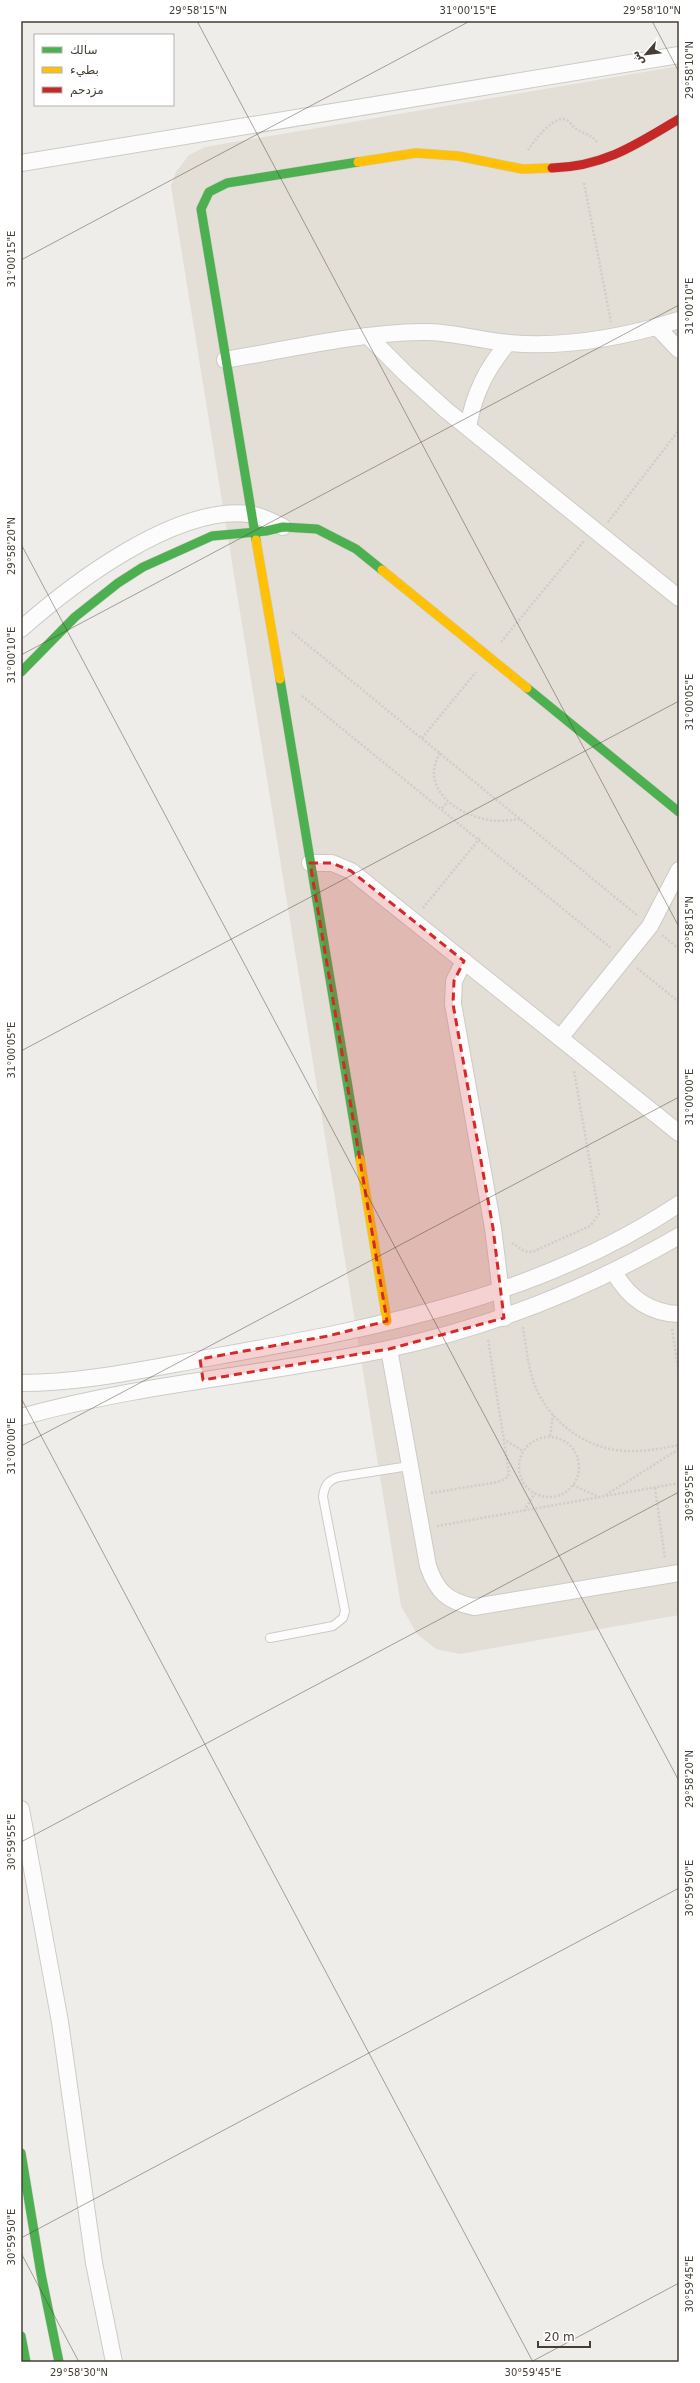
<svg xmlns="http://www.w3.org/2000/svg" width="700" height="2383" viewBox="0 0 700 2383" font-family="'DejaVu Sans',Vazirmatn,sans-serif">
	<style>
		.residential { fill: #e3ded6 }
		.lines { fill: none; stroke-linecap: round; stroke-linejoin: round }
		.lane-casing { stroke: #cdcbc7; stroke-width: 10 }
		.street-casing { stroke: #cdcbc7; stroke-width: 18 }
		.fast-casing { stroke: #cec9c0; stroke-width: 10 }
		.slow-casing { stroke: #cec9c0; stroke-width: 10 }
		.jam-casing { stroke: #cec9c0; stroke-width: 10 }
		.path { stroke: #d0cdca; stroke-width: 2.5; stroke-dasharray: 2 2; stroke-linecap: butt }
		.lane { stroke: #fdfcfc; stroke-width: 8 }
		.street { stroke: #fdfcfc; stroke-width: 16 }
		.fast { stroke: #4caf50; stroke-width: 9 }
		.slow { stroke: #ffc107; stroke-width: 9 }
		.jam { stroke: #c62828; stroke-width: 9 }
		.marked { fill: #d62828; fill-opacity: 0.2; stroke: #d62828; stroke-width: 3; stroke-dasharray: 8 5; stroke-linejoin: round }
		.ticks { fill: none; stroke: #453e35; stroke-width: 1; stroke-opacity: 0.45 }
		.neatline { fill: none; stroke: #453e35; stroke-width: 1.5 }
		.ticks-label { font-size: 10px; text-anchor: middle; fill: #453e35 }
	</style>
	<rect width="100%" height="100%" fill="#efede9"/>
	<!-- residential -->
	<path class="residential" d="M 679,66 L 679,1615 L 460,1654 L 436,1649 L 417,1634 L 401,1606 L 171,186 L 176,172 L 189,155 L 205,147 Z"/>
	<g class="lines">
		<defs>
			<path id="lane" d="M 270,1638 L 333,1626 L 343,1618 L 345,1611 L 323,1497 C 324,1486 328,1480 339,1477 L 409,1466"/>
			<g id="street">
				<path d="M 21,163 L 679,55"/>
				<path d="M 657,327 L 679,350"/>
				<path d="M 368,336 L 406,374 L 446,410 L 679,598"/>
				<path d="M 225,360 C 290,349 356,333 422,332 C 452,331 480,341 509,343 C 566,348 625,337 679,320"/>
				<path d="M 468,427 C 474,394 486,369 508,343"/>
				<path d="M 21,629 C 73,583 176,505 249,514 C 260,515 273,522 283,527"/>
				<path d="M 310,863 L 332,863 L 351,871 L 679,1133"/>
				<path d="M 464,961 L 454,981 L 453,1004 L 493,1228 L 504,1318"/>
				<path d="M 560,1038 L 650,926 L 679,870"/>
				<path d="M 614,1272 C 628,1297 649,1313 679,1314"/>
				<path d="M 389,1349 L 428,1566 C 437,1592 447,1601 474,1607 L 679,1573"/>
				<path d="M 21,1383 C 85,1383 150,1368 213,1357 C 375,1328 540,1297 679,1204"/>
				<path d="M 21,1417 C 141,1383 266,1375 388,1349 C 491,1327 588,1289 679,1236"/>
				<path d="M 21,1809 L 60,2022 L 94,2263 L 114,2362"/>
			</g>
			<g id="fast">
				<path d="M 256,540 L 201,209 L 209,192 L 227,183 L 358,162"/>
				<path d="M 21,672 L 75,617 L 118,583 L 143,567 L 212,536 L 266,531 L 283,527 L 317,529 L 356,549 L 382,570"/>
				<path d="M 280,679 L 360,1159"/>
				<path d="M 527,688 L 679,812"/>
				<path d="M 21,2153 L 41,2274 L 59,2362"/>
				<path d="M 21,2336 L 26,2362"/>
			</g>
			<g id="slow">
				<path d="M 358,162 L 416,153 L 458,156 L 522,169 L 552,168"/>
				<path d="M 256,540 L 280,679"/>
				<path d="M 382,570 L 527,688"/>
				<path d="M 360,1159 L 387,1321"/>
			</g>
			<path id="jam" d="M 552,168 C 603,167 636,145 679,119"/>
		</defs>
		<!-- lane casing -->
		<use href="#lane" class="lane-casing"/>
		<!-- street casing -->
		<use href="#street" class="street-casing"/>
		<!-- fast casing -->
		<use href="#fast" class="fast-casing"/>
		<!-- slow casing -->
		<use href="#slow" class="slow-casing"/>
		<!-- jam casing -->
		<use href="#jam" class="jam-casing"/>
		<!-- path -->
		<g class="path">
			<path d="M 528,150 C 533,142 555,113 567,120 C 571,123 573,127 576,129 C 584,134 591,134 597,142"/>
			<path d="M 584,183 L 611,322"/>
			<path d="M 608,522 L 679,430"/>
			<path d="M 292,632 L 638,916"/>
			<path d="M 501,642 L 584,541"/>
			<path d="M 302,696 L 611,948"/>
			<path d="M 422,738 L 476,672"/>
			<path d="M 440,753 C 419,788 457,815 489,820 C 499,822 510,820 520,819"/>
			<path d="M 442,808 L 448,802"/>
			<path d="M 423,908 L 480,838"/>
			<path d="M 662,935 L 679,949"/>
			<path d="M 637,968 L 679,1002"/>
			<path d="M 512,1243 L 524,1251 L 532,1252 L 590,1226 L 599,1214 L 574,1071"/>
			<path d="M 523,1327 C 526,1346 528,1368 535,1386 C 551,1425 592,1453 634,1451 C 649,1451 664,1448 679,1445"/>
			<path d="M 672,1329 L 679,1374"/>
			<path d="M 550,1436 L 553,1415"/>
			<circle cx="549" cy="1467" r="30"/>
			<path d="M 503,1439 L 523,1451"/>
			<path d="M 573,1485 L 599,1497"/>
			<path d="M 655,1488 L 665,1558"/>
			<path d="M 431,1493 L 498,1482 L 508,1477 L 509,1473 L 488,1339"/>
			<path d="M 606,1495 L 679,1449"/>
			<path d="M 524,1511 L 535,1493"/>
			<path d="M 437,1526 L 679,1483"/>
		</g>
		<!-- lane -->
		<use href="#lane" class="lane"/>
		<!-- street -->
		<use href="#street" class="street"/>
		<!-- fast -->
		<use href="#fast" class="fast"/>
		<!-- slow -->
		<use href="#slow" class="slow"/>
		<!-- jam -->
		<use href="#jam" class="jam"/>
	</g>
	<!-- marked area -->
	<path class="marked" d="M 310,863 L 332,863 L 351,871 L 464,961 L 454,981 L 453,1004 L 493,1228 L 504,1318 L 389,1349 L 203,1380 L 200,1359 L 328,1336 L 387,1321 Z"/>
	<!-- ticks -->
	<path class="ticks" d="M 197,21 L 679,927M 652,21 L 679,72M 21,260 L 470,21M 21,544 L 679,1781M 21,655 L 679,305M 21,1051 L 679,701M 21,1398 L 533,2362M 21,1446 L 679,1097M 21,1842 L 679,1492M 21,2238 L 679,1888M 21,2253 L 79,2362M 531,2362 L 679,2283"/>
	<!-- border -->
	<rect width="700" height="2383" fill="none" stroke="#ffffff" stroke-width="44"/>
	<!-- legend -->
	<rect x="34" y="34" width="140" height="72" fill="#ffffff" stroke="#b5b2ae"/>
	<rect x="42" y="47" width="20" height="6" fill="#4caf50" stroke="#b5b2ae"/>
	<text x="70" y="54" font-size="12" fill="#453e35">سالك</text>
	<rect x="42" y="67" width="20" height="6" fill="#ffc107" stroke="#b5b2ae"/>
	<text x="70" y="74" font-size="12" fill="#453e35">بطيء</text>
	<rect x="42" y="87" width="20" height="6" fill="#c62828" stroke="#b5b2ae"/>
	<text x="70" y="94" font-size="12" fill="#453e35">مزدحم</text>
	<!-- north arrow -->
	<g transform="translate(646 54) rotate(242)" stroke="#ffffff" stroke-width="3" paint-order="stroke">
	<path d="M0-3L7 15L0 10L-7 15Z" fill="#453e35"/>
	<text y="-6" font-size="11" font-weight="bold" text-anchor="middle" fill="#453e35">ش</text>
	</g>
	<!-- scale -->
	<path d="M538 2341v6h52v-6" fill="none" stroke="#453e35" stroke-width="2"/>
	<text x="544" y="2341" font-size="12" fill="#453e35" stroke="#ffffff" stroke-width="3" paint-order="stroke">20 m</text>
	<rect x="22" y="22" width="656" height="2339" class="neatline"/>
	<g class="ticks-label">
		<text x="198" y="14">29°58'15"N</text>
		<text x="468" y="14">31°00'15"E</text>
		<text x="652" y="14">29°58'10"N</text>
		<text transform="translate(689 70) rotate(-90)" y="4">29°58'10"N</text>
		<text transform="translate(11 259) rotate(-90)" y="4">31°00'15"E</text>
		<text transform="translate(689 306) rotate(-90)" y="4">31°00'10"E</text>
		<text transform="translate(11 546) rotate(-90)" y="4">29°58'20"N</text>
		<text transform="translate(11 655) rotate(-90)" y="4">31°00'10"E</text>
		<text transform="translate(689 702) rotate(-90)" y="4">31°00'05"E</text>
		<text transform="translate(689 925) rotate(-90)" y="4">29°58'15"N</text>
		<text transform="translate(11 1050) rotate(-90)" y="4">31°00'05"E</text>
		<text transform="translate(689 1097) rotate(-90)" y="4">31°00'00"E</text>
		<text transform="translate(11 1446) rotate(-90)" y="4">31°00'00"E</text>
		<text transform="translate(689 1493) rotate(-90)" y="4">30°59'55"E</text>
		<text transform="translate(689 1779) rotate(-90)" y="4">29°58'20"N</text>
		<text transform="translate(11 1842) rotate(-90)" y="4">30°59'55"E</text>
		<text transform="translate(689 1888) rotate(-90)" y="4">30°59'50"E</text>
		<text transform="translate(11 2237) rotate(-90)" y="4">30°59'50"E</text>
		<text transform="translate(689 2284) rotate(-90)" y="4">30°59'45"E</text>
		<text x="79" y="2376">29°58'30"N</text>
		<text x="533" y="2376">30°59'45"E</text>
	</g>
</svg>
